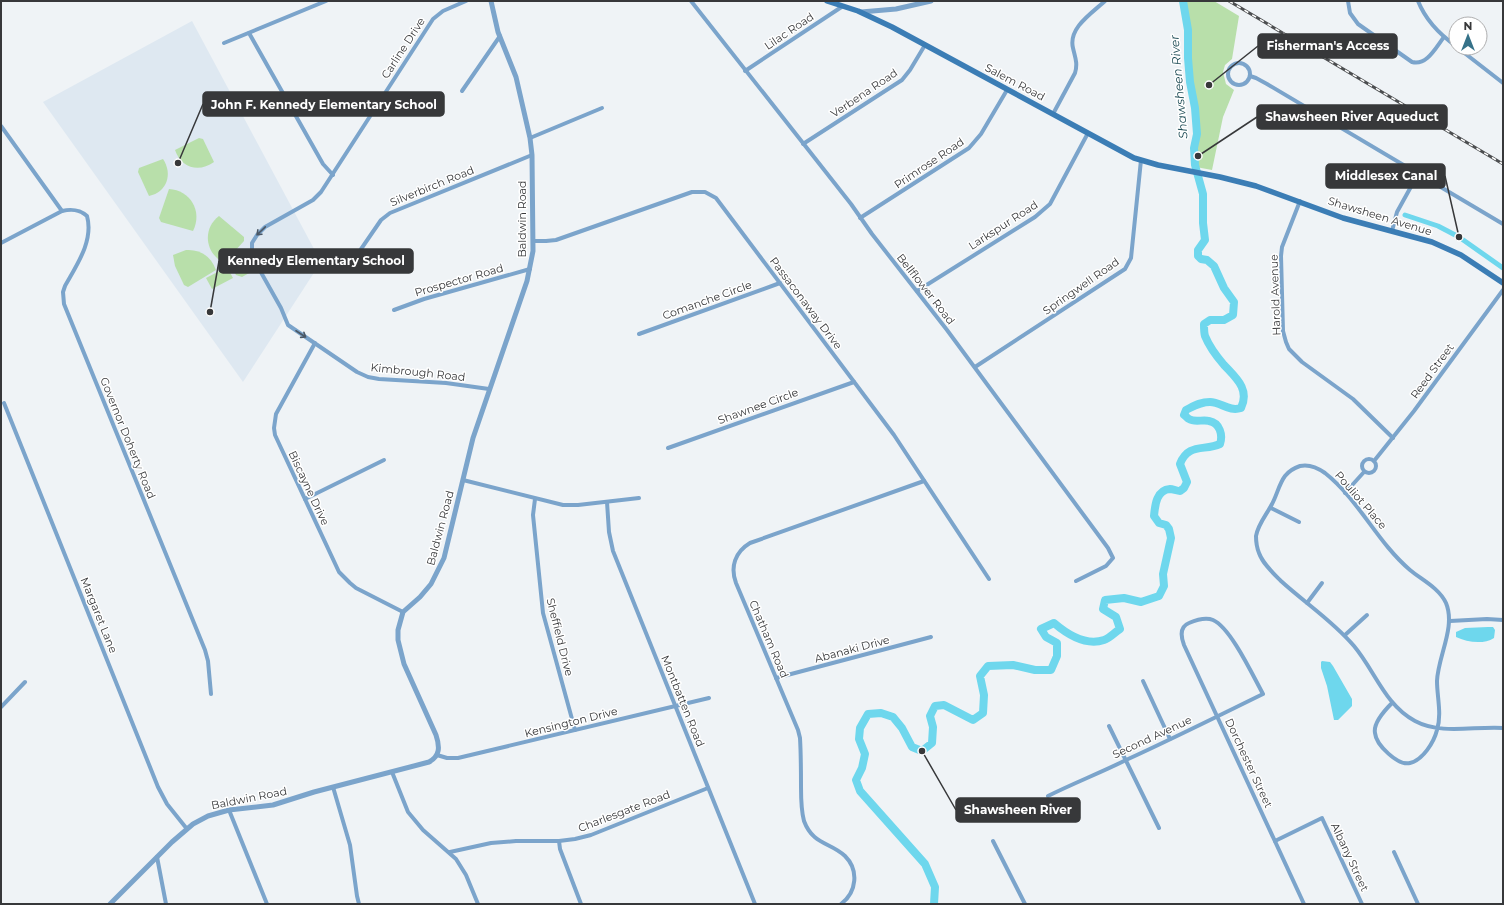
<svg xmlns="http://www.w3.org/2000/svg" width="1504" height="905" viewBox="0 0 1504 905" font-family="Montserrat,sans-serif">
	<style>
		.built { fill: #dee8f1 }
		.green { fill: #b8dfaa }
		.water { fill: #6ed7ed }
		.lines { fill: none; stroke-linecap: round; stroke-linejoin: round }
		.canal { stroke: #6ed7ed; stroke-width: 5 }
		.river { stroke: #6ed7ed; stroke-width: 8 }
		.minor { stroke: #7ba4cb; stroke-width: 4 }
		.tertiary { stroke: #7ba4cb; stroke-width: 5 }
		.secondary { stroke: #3b7db5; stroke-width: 5.5 }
		.rail-casing { stroke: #4c4e50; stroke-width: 3 }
		.rail { stroke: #fff; stroke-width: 1.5; stroke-dasharray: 4.5; stroke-linecap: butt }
		.oneway { stroke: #4b5866 }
		.labels { text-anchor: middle; stroke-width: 3; stroke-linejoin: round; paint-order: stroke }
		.street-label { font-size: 11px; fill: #37383a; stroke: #fff }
		.water-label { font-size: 12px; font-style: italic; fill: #174650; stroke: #fff }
		.leader { fill: none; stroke: #37383a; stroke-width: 1.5 }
		.callout-dot { fill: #37383a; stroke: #fff; stroke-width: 1.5 }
		.callout { fill: #37383a; stroke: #37383a; stroke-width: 1.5 }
		.callout-label { font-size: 12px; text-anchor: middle; font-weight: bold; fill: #fff }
	</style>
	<rect width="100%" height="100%" fill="#eff3f6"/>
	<!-- built -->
	<path class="built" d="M 192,21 L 321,262 L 243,382 L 43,102 Z"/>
	<!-- green -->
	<g class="green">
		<path d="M 1183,1 L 1214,1 L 1239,16 L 1232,59 L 1225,65 L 1223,72 L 1226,84 L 1234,90 L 1223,117 L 1212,170 L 1196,167 L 1195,165 L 1194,148 L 1197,134 L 1195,108 L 1190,82 L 1188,58 L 1188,30 Z"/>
		<path d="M 199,138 L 203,139 L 214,162 C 199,173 181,168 175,150 Z"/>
		<path d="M 163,159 C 173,174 167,192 149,196 L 138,172 L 139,168 Z"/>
		<path d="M 169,189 C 190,190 203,211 193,231 L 161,222 L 159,218 Z"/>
		<path d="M 219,216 L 244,237 L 244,241 L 224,263 C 205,253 202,229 219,216 Z"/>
		<path d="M 186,250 C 200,249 211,256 216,270 L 188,287 L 184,285 L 175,266 L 173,255 Z"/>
		<path d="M 243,257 L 251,272 L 242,277 L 236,275 L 230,264 Z"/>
		<path d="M 227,267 L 233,278 L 212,289 L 206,278 Z"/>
	</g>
	<!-- water -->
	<g class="water">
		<path d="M 1488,627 L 1493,627 L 1495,630 L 1494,638 C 1483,645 1467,642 1456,637 L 1456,632 L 1465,628 Z"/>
		<path d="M 1322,661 L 1330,662 L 1333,666 L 1352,699 L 1352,706 L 1338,720 L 1334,720 L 1327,686 L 1321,668 L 1321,662 Z"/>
	</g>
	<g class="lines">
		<!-- canal -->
		<path class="canal" d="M 1405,215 L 1438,226 L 1459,237 L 1503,268"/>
		<!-- river -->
		<path class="river" d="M 934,904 L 935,887 L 925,864 L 860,791 L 856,780 L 862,768 L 865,754 L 859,739 L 860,728 L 868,714 L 881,713 L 893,717 L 902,728 L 912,747 L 922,751 L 932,743 L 933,727 L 930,716 L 935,706 L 944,705 L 973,720 L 983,713 L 984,695 L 980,676 L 988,666 L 1013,665 L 1035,670 L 1051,670 L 1057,656 L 1057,643 L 1046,637 L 1041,629 L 1054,623 C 1068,635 1086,646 1104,640 C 1110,638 1115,632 1120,629 L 1116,617 L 1103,609 L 1105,600 L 1124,598 L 1141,602 L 1159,596 L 1164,586 L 1163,574 L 1171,538 L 1169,529 L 1166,525 L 1159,523 L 1154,516 C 1155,506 1156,490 1170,489 C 1173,489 1177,491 1180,491 L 1184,488 L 1187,482 L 1180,464 C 1188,443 1204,451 1220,444 C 1223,435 1220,423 1209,421 C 1203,419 1195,423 1189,419 C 1187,418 1186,416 1184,415 L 1186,410 C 1194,406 1200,402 1210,402 C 1221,402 1229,412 1241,408 C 1250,389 1236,378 1224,365 C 1218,358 1209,346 1205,336 C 1204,333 1204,328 1204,324 L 1210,320 L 1224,320 L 1233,315 L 1234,302 L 1224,288 L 1214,266 L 1207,260 L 1201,259 L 1198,256 L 1198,250 L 1205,240 L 1203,223 L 1203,194 L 1195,165 L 1194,148 L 1197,134 L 1195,108 L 1190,82 L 1188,58 L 1188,30 L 1183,1"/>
		<!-- minor -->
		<g class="minor">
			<path d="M 466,1 L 443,11 L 433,19 L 321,192 L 313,200 L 265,227 L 257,235 L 252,243 L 252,250 L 254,260 L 281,308 L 288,325 L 357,372 L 368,377 L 379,379 L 446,383 L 489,389"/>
			<path d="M 691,1 L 851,204 L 872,234 L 947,330 L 1108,548 L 1113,558 L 1106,566 L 1076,581"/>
			<path d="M 1348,1 L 1350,13 L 1358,24 L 1412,62 C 1427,66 1436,47 1444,37"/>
			<path d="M 1418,1 C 1426,21 1439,34 1456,46"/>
			<path d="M 249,33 L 323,164 L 333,175"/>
			<path d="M 224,43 L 326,1"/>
			<path d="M 1458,48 L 1503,83"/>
			<circle cx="1239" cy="74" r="11"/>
			<path d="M 745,71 L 843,6"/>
			<path d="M 1250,76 L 1256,78 L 1267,84 L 1503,224"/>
			<path d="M 462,91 L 500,36"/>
			<path d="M 1053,114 L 1075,73 C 1078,63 1075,57 1073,48 C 1068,28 1092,13 1105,1"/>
			<path d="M 1,126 L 62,211"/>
			<path d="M 530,138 L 602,108"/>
			<path d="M 803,144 L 902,80 L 910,70 L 925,45"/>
			<path d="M 1300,201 L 1282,247 L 1281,256 L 1283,331 L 1286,342 L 1289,349 L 1302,362 L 1353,399 L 1393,438"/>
			<path d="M 860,218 L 969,148 L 981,134 L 1007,90"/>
			<path d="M 1392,231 L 1397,212 L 1418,174"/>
			<path d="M 534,241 L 546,241 L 556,240 L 692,192 L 705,192 L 716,198 L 894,435 L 989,579"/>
			<path d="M 1,243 L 62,211 C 71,209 79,209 87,216 C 94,241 76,266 65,286 L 63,292 L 64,304 L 205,650 L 208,661 L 211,694"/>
			<path d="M 357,255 L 381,220 L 390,213 L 532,155"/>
			<path d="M 917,291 L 1035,217 L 1050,204 L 1088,133"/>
			<path d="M 394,310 L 424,299 L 530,269"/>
			<path d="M 639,334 L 780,283"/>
			<path d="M 315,343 L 276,414 L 274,428 L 275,435 L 339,572 L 350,583 L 356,588 L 403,612"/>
			<path d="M 975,367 L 1125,269 L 1131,258 L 1141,160"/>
			<path d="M 4,403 L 158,787 L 167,804 L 187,829"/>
			<path d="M 668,448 L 854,382"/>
			<circle cx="1369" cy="466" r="7"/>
			<path d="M 1374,461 L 1414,411 L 1503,290"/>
			<path d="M 463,480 L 563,505 L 578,505 L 639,498"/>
			<path d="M 1345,493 L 1364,472"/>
			<path d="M 305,499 L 384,460"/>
			<path d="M 535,499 L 533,515 L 543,613 L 575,730"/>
			<path d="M 607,502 L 609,532 L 613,551 L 755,904"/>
			<path d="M 1271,508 L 1299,522"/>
			<path d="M 1307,603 L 1322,583"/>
			<path d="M 1450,621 L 1487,619 L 1503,620"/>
			<path d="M 1345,635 L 1367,615"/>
			<path d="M 776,678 L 931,637"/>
			<path d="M 1143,681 L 1170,739"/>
			<path d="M 1392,703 C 1385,710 1373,723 1375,733 C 1376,745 1398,766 1410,763 C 1423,760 1434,742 1437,730 C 1442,714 1437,697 1437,681 C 1438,656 1456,627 1446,603 C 1439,588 1422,580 1410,570 C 1377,542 1359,500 1325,473 C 1318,468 1309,464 1300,466 C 1294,468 1289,471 1285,476 C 1279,484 1277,495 1272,504 C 1267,514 1258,524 1256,536 C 1256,542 1257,548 1259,553 C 1263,564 1273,573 1281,581 C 1305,603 1333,621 1354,646 C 1375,671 1385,705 1415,721 C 1441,735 1474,726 1503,728"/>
			<path d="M 1,707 L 25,682"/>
			<path d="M 1109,726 L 1159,828"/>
			<path d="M 437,755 L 447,758 L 458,758 L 709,698"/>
			<path d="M 392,772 L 408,812 L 423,830 L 456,859 L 466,875 L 478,904"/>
			<path d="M 333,787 L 350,845 L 357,896 L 359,904"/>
			<path d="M 1048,796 C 1074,783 1100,773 1126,760 C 1172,739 1218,716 1263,694 C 1253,676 1231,628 1213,620 C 1206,617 1196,620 1189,623 C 1179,627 1181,637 1184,645 C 1224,731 1264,818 1304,904"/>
			<path d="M 229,810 L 267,904"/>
			<path d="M 559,841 L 560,849 L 581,904"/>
			<path d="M 993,841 L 1025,904"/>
			<path d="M 1275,841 L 1322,818 L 1362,904"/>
			<path d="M 450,852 L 491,843 L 516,841 L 559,841 L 575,839 L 591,835 L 708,788"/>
			<path d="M 1394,852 L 1418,904"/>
			<path d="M 157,857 L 166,904"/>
			<path d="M 841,904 C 857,892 859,870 845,856 C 830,842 813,845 804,821 C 801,810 801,798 801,787 C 801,771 801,755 800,738 L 798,730 L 736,583 C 730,567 735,552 750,543 L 924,481"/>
		</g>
		<!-- tertiary -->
		<g class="tertiary">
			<path d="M 861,12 L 896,9 L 931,1"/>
			<path d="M 110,904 L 172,842 L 193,824 L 208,816 L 229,810 L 273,805 L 314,792 L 429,762 C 440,756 440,747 436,735 L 404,664 L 398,640 L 398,630 L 403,612 L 420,597 L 431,584 L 444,558 L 473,438 L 527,281 L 533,251 L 532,155 L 530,138 L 516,77 L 498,32 L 491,1"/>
		</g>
		<!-- secondary -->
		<path class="secondary" d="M 827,1 L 858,11 L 892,27 L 1134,158 L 1158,165 L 1220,177 L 1256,186 L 1343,218 L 1432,242 L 1461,255 L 1503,283"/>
		<defs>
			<path id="rail" d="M 1229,1 L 1503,164"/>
		</defs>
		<!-- rail casing -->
		<use href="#rail" class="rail-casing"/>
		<!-- rail -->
		<use href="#rail" class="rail"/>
	</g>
	<!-- one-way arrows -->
	<defs><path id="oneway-shaft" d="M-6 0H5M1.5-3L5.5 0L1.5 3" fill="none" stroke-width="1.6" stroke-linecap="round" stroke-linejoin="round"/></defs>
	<g class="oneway">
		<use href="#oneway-shaft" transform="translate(261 231) rotate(136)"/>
		<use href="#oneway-shaft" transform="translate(301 334) rotate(33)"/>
	</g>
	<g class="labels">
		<!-- street labels -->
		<g class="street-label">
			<text transform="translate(789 31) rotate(-34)" y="4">Lilac Road</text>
			<text transform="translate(403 48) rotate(-57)" y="4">Carline Drive</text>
			<text transform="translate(1015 82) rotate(28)" y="4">Salem Road</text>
			<text transform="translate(864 93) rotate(-34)" y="4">Verbena Road</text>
			<text transform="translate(929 163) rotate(-34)" y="4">Primrose Road</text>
			<text transform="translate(432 186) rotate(-22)" y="4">Silverbirch Road</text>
			<text transform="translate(1380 216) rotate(17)" y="4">Shawsheen Avenue</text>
			<text transform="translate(522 219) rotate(-90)" y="4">Baldwin Road</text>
			<text transform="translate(1003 225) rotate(-33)" y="4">Larkspur Road</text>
			<text transform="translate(459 280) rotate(-16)" y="4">Prospector Road</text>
			<text transform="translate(1081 286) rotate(-35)" y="4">Springwell Road</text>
			<text transform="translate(926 289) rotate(52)" y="4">Bellflower Road</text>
			<text transform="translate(1275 295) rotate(-92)" y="4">Harold Avenue</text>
			<text transform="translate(707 300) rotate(-20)" y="4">Comanche Circle</text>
			<text transform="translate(806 303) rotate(53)" y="4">Passaconaway Drive</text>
			<text transform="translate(1432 371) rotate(-54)" y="4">Reed Street</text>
			<text transform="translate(418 372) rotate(6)" y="4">Kimbrough Road</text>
			<text transform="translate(758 406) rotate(-20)" y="4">Shawnee Circle</text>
			<text transform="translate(128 438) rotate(68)" y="4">Governor Doherty Road</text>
			<text transform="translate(309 488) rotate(65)" y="4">Biscayne Drive</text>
			<text transform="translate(1361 500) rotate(49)" y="4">Pouliot Place</text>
			<text transform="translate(440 528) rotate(-75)" y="4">Baldwin Road</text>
			<text transform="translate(99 615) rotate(68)" y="4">Margaret Lane</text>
			<text transform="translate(560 637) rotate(76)" y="4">Sheffield Drive</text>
			<text transform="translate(769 639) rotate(67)" y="4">Chatham Road</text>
			<text transform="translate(852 649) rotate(-15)" y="4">Abanaki Drive</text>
			<text transform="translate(683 701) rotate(68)" y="4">Montbatten Road</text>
			<text transform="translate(571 722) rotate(-14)" y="4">Kensington Drive</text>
			<text transform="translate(1152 737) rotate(-25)" y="4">Second Avenue</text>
			<text transform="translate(1249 763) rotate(65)" y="4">Dorchester Street</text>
			<text transform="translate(249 798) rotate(-11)" y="4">Baldwin Road</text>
			<text transform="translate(624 811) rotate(-21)" y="4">Charlesgate Road</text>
			<text transform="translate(1350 857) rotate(65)" y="4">Albany Street</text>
		</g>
		<!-- water labels -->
		<g class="water-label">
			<text transform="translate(1179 87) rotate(-95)" y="4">Shawsheen River</text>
		</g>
	</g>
	<!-- callouts -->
	<path class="leader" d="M1209 85L1258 46M178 163L203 104M1198 156L1257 117M1459 237L1445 176M210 312L219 261M922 751L956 810"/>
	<g class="callout-dot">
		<circle cx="1209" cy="85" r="4"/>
		<circle cx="178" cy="163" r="4"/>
		<circle cx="1198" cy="156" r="4"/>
		<circle cx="1459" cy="237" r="4"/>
		<circle cx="210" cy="312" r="4"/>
		<circle cx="922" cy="751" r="4"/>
	</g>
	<g class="callout">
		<rect x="1258" y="34" width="139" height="24" rx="4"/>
		<rect x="203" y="92" width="241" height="24" rx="4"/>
		<rect x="1257" y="105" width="190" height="24" rx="4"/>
		<rect x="1326" y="164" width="119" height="24" rx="4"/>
		<rect x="219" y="249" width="194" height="24" rx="4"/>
		<rect x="956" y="798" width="124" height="24" rx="4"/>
	</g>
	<g class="callout-label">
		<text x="1328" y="50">Fisherman's Access</text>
		<text x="324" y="109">John F. Kennedy Elementary School</text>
		<text x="1352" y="121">Shawsheen River Aqueduct</text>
		<text x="1386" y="180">Middlesex Canal</text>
		<text x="316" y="265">Kennedy Elementary School</text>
		<text x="1018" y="814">Shawsheen River</text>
	</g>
	<!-- border -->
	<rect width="1504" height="905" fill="none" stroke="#37383a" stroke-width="4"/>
	<!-- north arrow -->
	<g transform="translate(1468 36)"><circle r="19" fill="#ffffff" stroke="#afafb0"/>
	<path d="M0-3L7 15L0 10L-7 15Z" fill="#367289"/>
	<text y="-6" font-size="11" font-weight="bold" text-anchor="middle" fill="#37383a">N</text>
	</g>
</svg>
